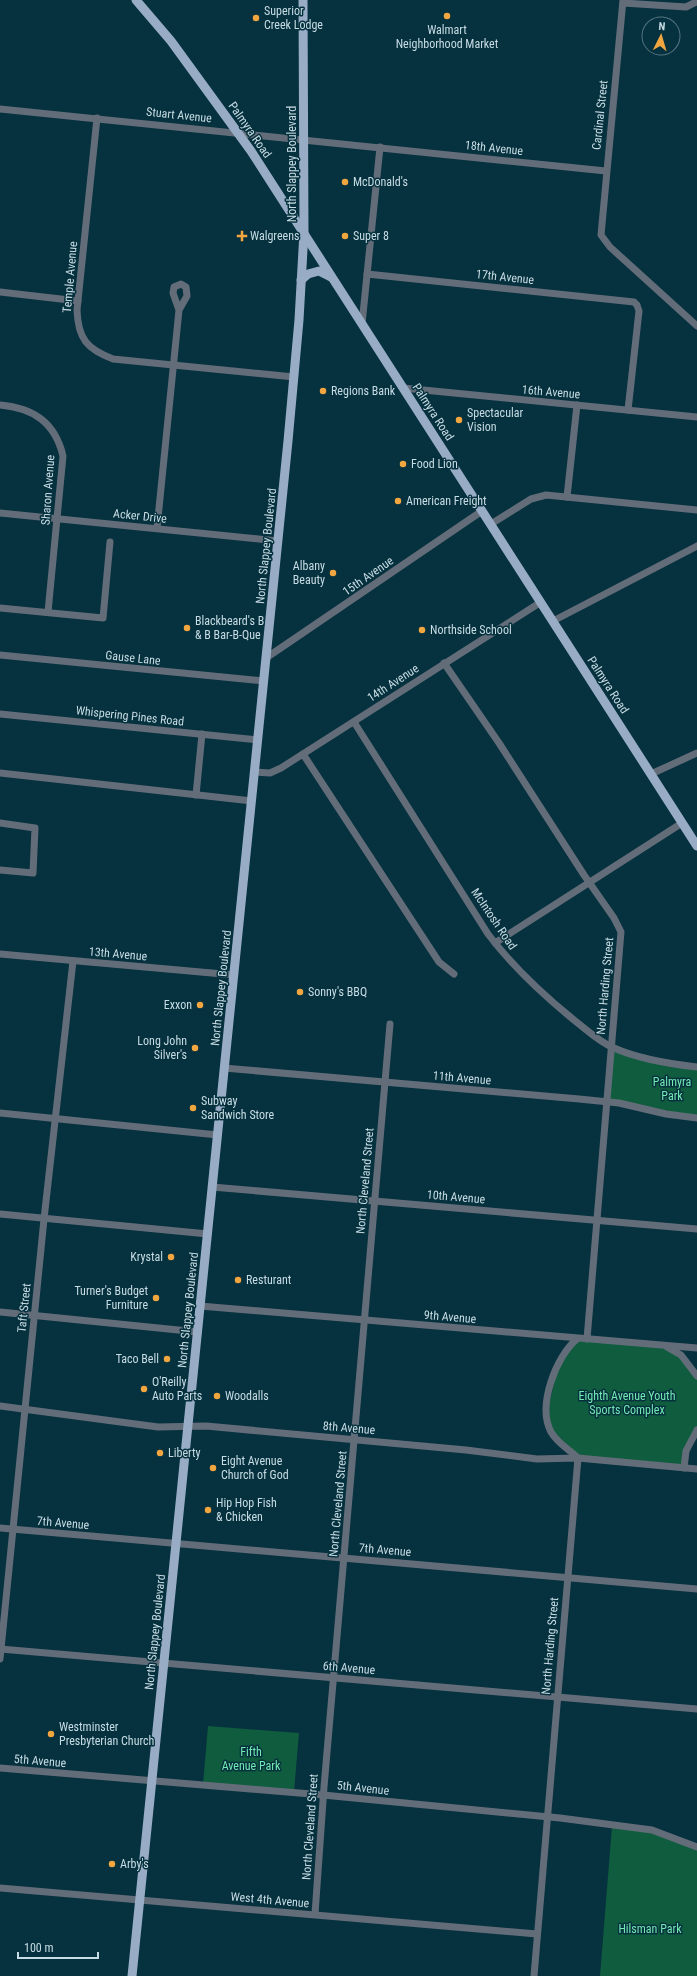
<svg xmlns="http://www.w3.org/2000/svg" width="697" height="1976" viewBox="0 0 697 1976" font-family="'Roboto Condensed',sans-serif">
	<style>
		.green { fill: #105c3e }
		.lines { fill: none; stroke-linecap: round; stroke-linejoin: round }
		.minor { stroke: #636d79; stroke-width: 7 }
		.major { stroke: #98adc5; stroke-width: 9 }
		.poi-dot { fill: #f1a640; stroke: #06313e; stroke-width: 1.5 }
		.labels { text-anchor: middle; stroke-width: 3; stroke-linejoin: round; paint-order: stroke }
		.poi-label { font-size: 12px; fill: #c7dce4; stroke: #06313e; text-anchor: start }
		.street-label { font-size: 12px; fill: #c7dce4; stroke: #06313e }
		.park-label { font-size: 12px; fill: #74eab3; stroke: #06313e }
	</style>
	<rect width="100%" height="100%" fill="#06313e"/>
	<!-- green -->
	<g class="green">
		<path d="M 612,1048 L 697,1068 L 697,1117 L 609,1101 Z"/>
		<path d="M 578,1339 L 665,1346 L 680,1356 L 697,1378 L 697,1429 L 684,1467 L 578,1458 L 556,1440 L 547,1414 L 558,1366 Z"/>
		<path d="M 208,1726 L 299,1733 L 294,1792 L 203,1785 Z"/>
		<path d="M 612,1826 L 652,1831 L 697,1848 L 697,1976 L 600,1976 Z"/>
	</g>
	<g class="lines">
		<!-- minor -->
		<g class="minor">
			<path d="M 623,0 L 601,235 L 610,247 L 697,326"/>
			<path d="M 623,3 L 686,7 L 696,2"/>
			<path d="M 0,109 L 606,171"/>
			<path d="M 97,118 L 77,310 C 78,339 87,349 113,359 L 294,377"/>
			<path d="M 367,274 L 634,302 L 637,305 L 639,311 L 628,410"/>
			<path d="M 0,292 L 78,301"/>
			<path d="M 362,324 L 380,147"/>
			<path d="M 403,388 L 697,417"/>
			<path d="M 0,405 C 33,408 55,422 63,456 L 48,612"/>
			<path d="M 567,497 L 577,405"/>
			<path d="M 0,513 L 278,541"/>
			<path d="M 491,524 L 531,499 L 546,495 L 697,510"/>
			<path d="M 157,528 L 179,310 L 187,296 L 186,287 L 181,284 L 174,287 L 173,293 L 179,310"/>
			<path d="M 0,608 L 103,618 L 110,542"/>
			<path d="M 553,621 L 697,546"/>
			<path d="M 0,655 L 264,681"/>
			<path d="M 266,658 L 482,511"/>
			<path d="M 444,663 L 499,743 L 584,875 L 614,918 L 621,932 L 587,1339"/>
			<path d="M 0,714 L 258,740"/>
			<path d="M 354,722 L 488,934 C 513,967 542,994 574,1020 C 587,1030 599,1042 614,1048 C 639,1059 670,1064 697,1067"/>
			<path d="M 303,754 L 439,962 L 454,974"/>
			<path d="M 254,772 L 270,773 L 281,768 L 541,602"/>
			<path d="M 0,773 L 252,801"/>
			<path d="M 651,774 L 697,753"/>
			<path d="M 196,795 L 202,734"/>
			<path d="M 0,823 L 35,828 L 33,873 L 0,870"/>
			<path d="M 495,943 L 682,823"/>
			<path d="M 0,954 L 234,975"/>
			<path d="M 224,1068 L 579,1099 L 619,1103 L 666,1114 L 697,1118"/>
			<path d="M 0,1113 L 218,1135"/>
			<path d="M 212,1187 L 697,1229"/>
			<path d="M 0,1214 L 208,1234"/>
			<path d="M 200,1306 L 697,1348"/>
			<path d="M 0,1312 L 198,1332"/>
			<path d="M 667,1347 L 681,1355 L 697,1376"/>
			<path d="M 0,1406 L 158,1427 L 206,1426 L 466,1450 L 537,1459 L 578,1458 L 697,1469"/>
			<path d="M 684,1468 L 686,1451 L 697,1430"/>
			<path d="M 0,1528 L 697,1589"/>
			<path d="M 0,1649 L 697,1709"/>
			<path d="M 0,1659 L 44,1219 L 73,961"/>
			<path d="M 0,1768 L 323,1795 L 560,1818 L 652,1830 L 697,1847"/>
			<path d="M 0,1888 L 537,1934"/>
			<path d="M 315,1914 L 324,1787 L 390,1024"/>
			<path d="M 534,1976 L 578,1458 C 569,1449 558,1444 551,1432 C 537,1406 556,1356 577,1339"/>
		</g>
		<!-- major -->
		<g class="major">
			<path d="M 136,0 L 171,41 L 251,151 L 697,846"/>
			<path d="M 301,280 L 308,274 L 319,271 L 331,277"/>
			<path d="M 132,1976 L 288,441 L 299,320 L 304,232 L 303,0"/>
		</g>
	</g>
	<!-- markers -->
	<g class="poi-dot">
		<circle cx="447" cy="16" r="4"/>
		<circle cx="256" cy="18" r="4"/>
		<circle cx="345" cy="182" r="4"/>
		<path d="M240 230h4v4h4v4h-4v4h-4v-4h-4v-4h4z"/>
		<circle cx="345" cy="236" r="4"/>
		<circle cx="323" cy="391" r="4"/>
		<circle cx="459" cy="420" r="4"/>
		<circle cx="403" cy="464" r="4"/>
		<circle cx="398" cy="501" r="4"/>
		<circle cx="333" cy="573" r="4"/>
		<circle cx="187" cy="628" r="4"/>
		<circle cx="422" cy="630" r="4"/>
		<circle cx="300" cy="992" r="4"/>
		<circle cx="200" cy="1005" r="4"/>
		<circle cx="195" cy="1048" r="4"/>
		<circle cx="193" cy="1108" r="4"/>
		<circle cx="171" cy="1257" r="4"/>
		<circle cx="238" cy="1280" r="4"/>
		<circle cx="156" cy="1298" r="4"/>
		<circle cx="167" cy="1359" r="4"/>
		<circle cx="144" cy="1389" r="4"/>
		<circle cx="217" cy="1396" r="4"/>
		<circle cx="160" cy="1453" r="4"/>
		<circle cx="213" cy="1468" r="4"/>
		<circle cx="208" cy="1510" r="4"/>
		<circle cx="51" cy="1734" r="4"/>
		<circle cx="112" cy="1864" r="4"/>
	</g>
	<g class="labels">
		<!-- poi labels -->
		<g class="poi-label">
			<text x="264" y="15">Superior<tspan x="264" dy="14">Creek Lodge</tspan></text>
			<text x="447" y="34" text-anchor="middle">Walmart<tspan x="447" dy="14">Neighborhood Market</tspan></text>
			<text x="353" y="186">McDonald's</text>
			<text x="250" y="240">Walgreens</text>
			<text x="353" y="240">Super 8</text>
			<text x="331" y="395">Regions Bank</text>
			<text x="467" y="417">Spectacular<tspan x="467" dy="14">Vision</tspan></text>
			<text x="411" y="468">Food Lion</text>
			<text x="406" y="505">American Freight</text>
			<text x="325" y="570" text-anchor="end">Albany<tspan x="325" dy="14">Beauty</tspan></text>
			<text x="195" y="625">Blackbeard's B<tspan x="195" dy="14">&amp; B Bar-B-Que</tspan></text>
			<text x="430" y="634">Northside School</text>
			<text x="308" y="996">Sonny's BBQ</text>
			<text x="192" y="1009" text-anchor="end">Exxon</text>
			<text x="187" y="1045" text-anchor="end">Long John<tspan x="187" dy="14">Silver's</tspan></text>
			<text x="201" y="1105">Subway<tspan x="201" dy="14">Sandwich Store</tspan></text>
			<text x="163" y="1261" text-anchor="end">Krystal</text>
			<text x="246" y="1284">Resturant</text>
			<text x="148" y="1295" text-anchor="end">Turner's Budget<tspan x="148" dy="14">Furniture</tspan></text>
			<text x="159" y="1363" text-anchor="end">Taco Bell</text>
			<text x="152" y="1386">O'Reilly<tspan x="152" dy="14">Auto Parts</tspan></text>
			<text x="225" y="1400">Woodalls</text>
			<text x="168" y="1457">Liberty</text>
			<text x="221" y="1465">Eight Avenue<tspan x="221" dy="14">Church of God</tspan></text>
			<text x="216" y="1507">Hip Hop Fish<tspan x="216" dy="14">&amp; Chicken</tspan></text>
			<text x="59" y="1731">Westminster<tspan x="59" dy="14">Presbyterian Church</tspan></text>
			<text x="120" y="1868">Arby's</text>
		</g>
		<!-- street labels -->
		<g class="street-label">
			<text transform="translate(179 115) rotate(6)" y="4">Stuart Avenue</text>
			<text transform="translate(600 115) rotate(-84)" y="4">Cardinal Street</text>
			<text transform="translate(250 130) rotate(55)" y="4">Palmyra Road</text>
			<text transform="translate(494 148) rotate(6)" y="4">18th Avenue</text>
			<text transform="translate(292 164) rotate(-90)" y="4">North Slappey Boulevard</text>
			<text transform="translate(70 277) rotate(-85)" y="4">Temple Avenue</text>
			<text transform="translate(505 277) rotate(6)" y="4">17th Avenue</text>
			<text transform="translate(551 392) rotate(5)" y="4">16th Avenue</text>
			<text transform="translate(433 412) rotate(57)" y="4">Palmyra Road</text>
			<text transform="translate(48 490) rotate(-86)" y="4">Sharon Avenue</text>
			<text transform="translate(140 516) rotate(6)" y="4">Acker Drive</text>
			<text transform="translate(266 546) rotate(-84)" y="4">North Slappey Boulevard</text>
			<text transform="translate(368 576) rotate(-35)" y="4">15th Avenue</text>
			<text transform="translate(133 658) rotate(6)" y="4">Gause Lane</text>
			<text transform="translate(393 683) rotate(-33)" y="4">14th Avenue</text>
			<text transform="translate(608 685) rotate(57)" y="4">Palmyra Road</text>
			<text transform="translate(130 716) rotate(6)" y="4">Whispering Pines Road</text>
			<text transform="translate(494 919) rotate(56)" y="4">McIntosh Road</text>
			<text transform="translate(118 954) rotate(5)" y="4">13th Avenue</text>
			<text transform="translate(605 986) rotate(-85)" y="4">North Harding Street</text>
			<text transform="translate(221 988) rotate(-84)" y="4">North Slappey Boulevard</text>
			<text transform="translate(462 1078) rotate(5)" y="4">11th Avenue</text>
			<text transform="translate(365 1181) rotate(-85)" y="4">North Cleveland Street</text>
			<text transform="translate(456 1197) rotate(5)" y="4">10th Avenue</text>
			<text transform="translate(24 1308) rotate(-84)" y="4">Taft Street</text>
			<text transform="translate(188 1310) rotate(-84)" y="4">North Slappey Boulevard</text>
			<text transform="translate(450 1317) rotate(5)" y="4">9th Avenue</text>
			<text transform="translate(349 1428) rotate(5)" y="4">8th Avenue</text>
			<text transform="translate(338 1504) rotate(-85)" y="4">North Cleveland Street</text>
			<text transform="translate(63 1523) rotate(5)" y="4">7th Avenue</text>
			<text transform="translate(385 1550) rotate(5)" y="4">7th Avenue</text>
			<text transform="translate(155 1632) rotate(-84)" y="4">North Slappey Boulevard</text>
			<text transform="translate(550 1646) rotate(-85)" y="4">North Harding Street</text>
			<text transform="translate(349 1668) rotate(5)" y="4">6th Avenue</text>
			<text transform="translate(40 1761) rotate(5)" y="4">5th Avenue</text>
			<text transform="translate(363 1788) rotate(6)" y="4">5th Avenue</text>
			<text transform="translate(310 1827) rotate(-86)" y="4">North Cleveland Street</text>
			<text transform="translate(270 1900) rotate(5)" y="4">West 4th Avenue</text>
		</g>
		<!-- park labels -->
		<g class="park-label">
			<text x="672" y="1086">Palmyra<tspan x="672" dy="14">Park</tspan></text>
			<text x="627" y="1400">Eighth Avenue Youth<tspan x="627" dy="14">Sports Complex</tspan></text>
			<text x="251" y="1756">Fifth<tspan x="251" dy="14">Avenue Park</tspan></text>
			<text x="650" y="1933">Hilsman Park</text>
		</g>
	</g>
	<!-- north arrow -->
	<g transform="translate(661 36) rotate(5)"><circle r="19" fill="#06313e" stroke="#537580"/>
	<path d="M0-3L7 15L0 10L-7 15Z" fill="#f1a640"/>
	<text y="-6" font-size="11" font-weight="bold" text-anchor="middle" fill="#c7dce4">N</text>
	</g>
	<!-- scale -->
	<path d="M18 1952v6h80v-6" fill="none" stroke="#c7dce4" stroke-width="2"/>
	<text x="24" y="1952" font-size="12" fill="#c7dce4" stroke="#06313e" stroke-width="3" paint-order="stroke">100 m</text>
</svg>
